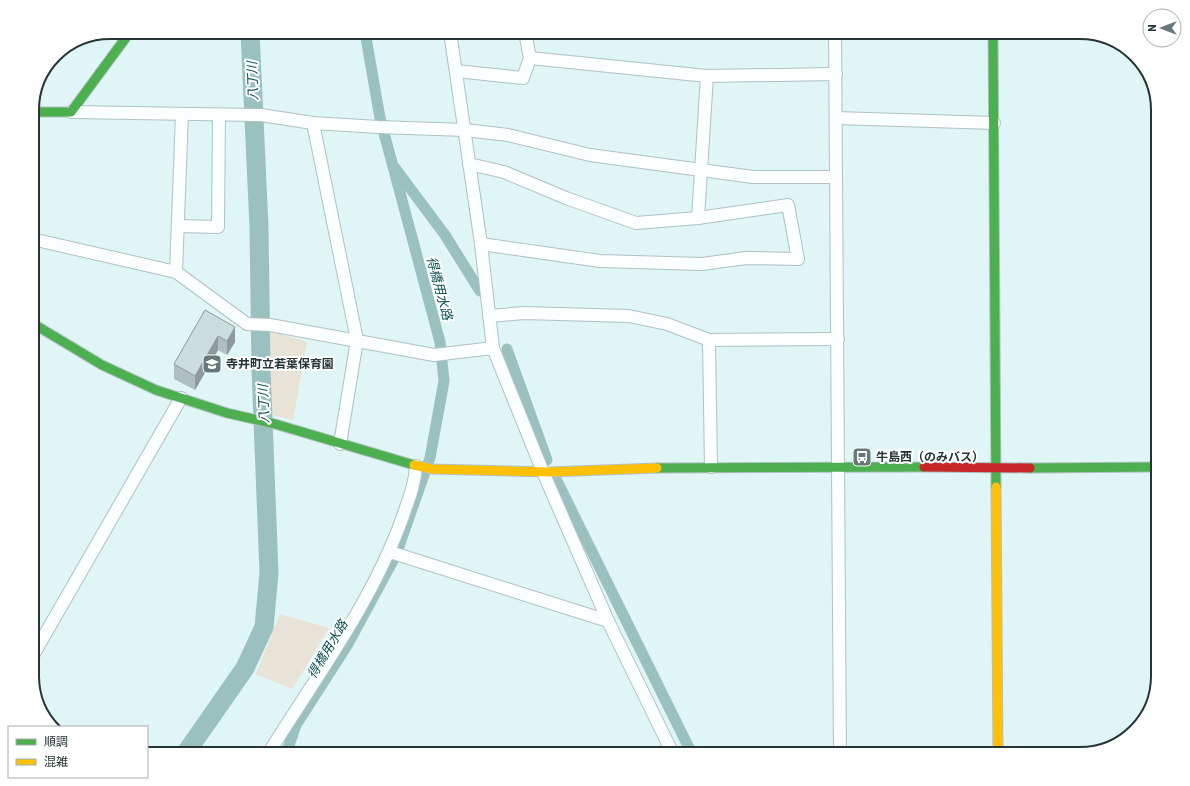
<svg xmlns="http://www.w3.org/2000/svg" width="1190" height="786" viewBox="0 0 1190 786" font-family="Barlow,'Noto Sans JP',sans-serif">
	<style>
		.green { fill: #e9e2d7 }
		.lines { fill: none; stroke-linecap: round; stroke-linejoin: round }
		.canal { stroke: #9bc0c0; stroke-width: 11 }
		.river { stroke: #9bc0c0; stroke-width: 19 }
		.street-casing { stroke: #b1c1c1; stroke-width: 14 }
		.fast-casing { stroke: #b1c1c1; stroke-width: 11 }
		.slow-casing { stroke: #b1c1c1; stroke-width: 11 }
		.jam-casing { stroke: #b1c1c1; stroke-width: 11 }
		.street { stroke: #fafefe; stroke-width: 12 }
		.fast { stroke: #4caf50; stroke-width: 9 }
		.slow { stroke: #ffc107; stroke-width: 9 }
		.jam { stroke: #c62828; stroke-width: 9 }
		.wall { fill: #afbebe }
		.shaded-wall { fill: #8f9b9b }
		.building { fill: #cdd; stroke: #8f9b9b }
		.labels { text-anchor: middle; stroke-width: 4; stroke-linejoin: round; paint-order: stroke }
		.poi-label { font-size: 12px; font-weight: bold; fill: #263435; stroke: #fff; text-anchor: start }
		.water-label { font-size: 13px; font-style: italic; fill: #094e50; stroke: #fff }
		.rim { fill: none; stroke: #263435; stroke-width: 2 }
	</style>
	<rect width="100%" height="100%" fill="#e0f5f5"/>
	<!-- green -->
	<g class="green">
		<path d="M 267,330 L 307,342 L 293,420 L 269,414 Z"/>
		<path d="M 280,614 L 329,628 L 292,689 L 256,674 Z"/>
	</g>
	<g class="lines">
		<!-- canal -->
		<g class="canal">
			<path d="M 365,32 L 380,118 L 440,342 L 444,381 L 430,458 L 398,549"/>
			<path d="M 395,168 L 445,235 L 480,291"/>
			<path d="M 507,349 L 547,460"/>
			<path d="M 556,479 L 692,754"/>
			<path d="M 286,754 L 296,725 L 348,644 L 394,559"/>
		</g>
		<!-- river -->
		<path class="river" d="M 185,754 L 245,668 L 264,627 L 269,573 L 261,369 L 259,227 L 250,32"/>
		<defs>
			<g id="street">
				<path d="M 450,32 L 481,244 L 493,348 L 543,472 L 608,621 L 673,754"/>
				<path d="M 525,32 L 530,58"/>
				<path d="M 835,32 L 840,754"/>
				<path d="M 456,71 L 523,78 L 530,58 L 707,76 L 836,74"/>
				<path d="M 71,112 L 261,115 L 313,123 L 378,127 L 465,130 L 508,135 L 590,155 L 753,177 L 836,177"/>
				<path d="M 836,118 L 994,123"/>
				<path d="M 313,123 L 357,340 L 340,444"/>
				<path d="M 469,164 L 504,172 L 566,198 L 636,223 L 698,218 L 788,205 L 798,259 L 746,258 L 702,264 L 600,261 L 481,244"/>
				<path d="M 698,218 L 707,76"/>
				<path d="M 178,226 L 218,227 L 219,115"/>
				<path d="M 32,239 L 176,272 L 247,324 L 270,325 L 434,355 L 493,348"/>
				<path d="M 176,272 L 182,114"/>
				<path d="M 489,316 L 524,313 L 629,316 L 667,324 L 709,340 L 838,339"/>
				<path d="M 709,340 L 711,467"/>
				<path d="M 390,552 L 608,621"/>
				<path d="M 32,657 L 181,398"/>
				<path d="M 268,754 C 316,677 371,604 402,519 C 408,501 415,485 416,466"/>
			</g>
			<g id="fast">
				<path d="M 993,32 L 996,487"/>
				<path d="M 32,112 L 71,112 L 130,32"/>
				<path d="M 32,323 L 102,365 L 156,390 L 227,413 L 275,424 L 414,465"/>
				<path d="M 657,468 L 924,467"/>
				<path d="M 1030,468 L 1158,467"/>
			</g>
			<g id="slow">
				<path d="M 414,465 L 432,469 L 549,472 L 657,468"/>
				<path d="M 996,487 L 998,754"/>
			</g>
			<path id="jam" d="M 924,467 L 1030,468"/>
		</defs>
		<!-- street casing -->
		<use href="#street" class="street-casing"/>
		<!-- fast casing -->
		<use href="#fast" class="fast-casing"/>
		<!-- slow casing -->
		<use href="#slow" class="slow-casing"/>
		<!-- jam casing -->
		<use href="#jam" class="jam-casing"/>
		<!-- street -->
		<use href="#street" class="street"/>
		<!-- fast -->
		<use href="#fast" class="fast"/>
		<!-- slow -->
		<use href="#slow" class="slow"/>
		<!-- jam -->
		<use href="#jam" class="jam"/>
	</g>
	<!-- wall -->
	<path class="wall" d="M 205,310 L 235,342 L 227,355 L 218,350 L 195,390 L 174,379 L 174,364 Z"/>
	<!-- shaded-wall -->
	<g class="shaded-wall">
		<path d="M 235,327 L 235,342 L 227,355 L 227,341 Z"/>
		<path d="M 218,336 L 218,350 L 195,390 L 195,376 Z"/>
	</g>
	<!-- building -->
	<path class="building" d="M 205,310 L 235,327 L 227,341 L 218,336 L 195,376 L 174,364 Z"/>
	<!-- icons -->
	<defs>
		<symbol id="school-square" viewBox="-11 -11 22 22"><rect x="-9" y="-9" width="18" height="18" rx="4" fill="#677878" stroke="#fff"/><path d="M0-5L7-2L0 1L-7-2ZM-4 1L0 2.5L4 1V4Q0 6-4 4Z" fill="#fff"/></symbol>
		<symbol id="bus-square" viewBox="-11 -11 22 22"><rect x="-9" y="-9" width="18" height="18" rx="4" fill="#677878" stroke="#fff"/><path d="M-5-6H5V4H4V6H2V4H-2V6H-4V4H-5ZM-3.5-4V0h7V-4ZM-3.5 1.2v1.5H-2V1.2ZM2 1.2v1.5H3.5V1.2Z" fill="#fff"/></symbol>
	</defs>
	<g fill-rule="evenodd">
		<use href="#school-square" x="201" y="353" width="22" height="22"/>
		<use href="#bus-square" x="851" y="446" width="22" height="22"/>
	</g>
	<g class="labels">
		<!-- poi labels -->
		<g class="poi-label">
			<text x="226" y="368">寺井町立若葉保育園</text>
			<text x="876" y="461">牛島西（のみバス）</text>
		</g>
		<!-- water labels -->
		<g class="water-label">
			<text transform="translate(252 81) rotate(-92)" y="5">八丁川</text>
			<text transform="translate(440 288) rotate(75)" y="5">得橋用水路</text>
			<text transform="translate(263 404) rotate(-92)" y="5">八丁川</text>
			<text transform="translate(327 649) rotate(-59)" y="5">得橋用水路</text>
		</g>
	</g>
	<!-- crop -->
	<path d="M0 0H1190V786H0ZM110 39H1080A71 71 0 0 1 1151 110V676A71 71 0 0 1 1080 747H110A71 71 0 0 1 39 676V110A71 71 0 0 1 110 39Z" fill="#fff" fill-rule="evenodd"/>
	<path class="rim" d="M110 39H1080A71 71 0 0 1 1151 110V676A71 71 0 0 1 1080 747H110A71 71 0 0 1 39 676V110A71 71 0 0 1 110 39Z"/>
	<!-- legend -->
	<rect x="8" y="726" width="140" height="52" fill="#ffffff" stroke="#a8aeae"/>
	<rect x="16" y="739" width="20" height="6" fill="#4caf50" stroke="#a8aeae"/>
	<text x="44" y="746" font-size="12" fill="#263435">順調</text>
	<rect x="16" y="759" width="20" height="6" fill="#ffc107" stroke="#a8aeae"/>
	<text x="44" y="766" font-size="12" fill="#263435">混雑</text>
	<!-- north arrow -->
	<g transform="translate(1162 28) rotate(270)"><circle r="19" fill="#ffffff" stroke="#a8aeae"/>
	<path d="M0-3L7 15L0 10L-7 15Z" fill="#677878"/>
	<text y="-6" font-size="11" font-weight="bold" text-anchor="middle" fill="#263435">N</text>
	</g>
</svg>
